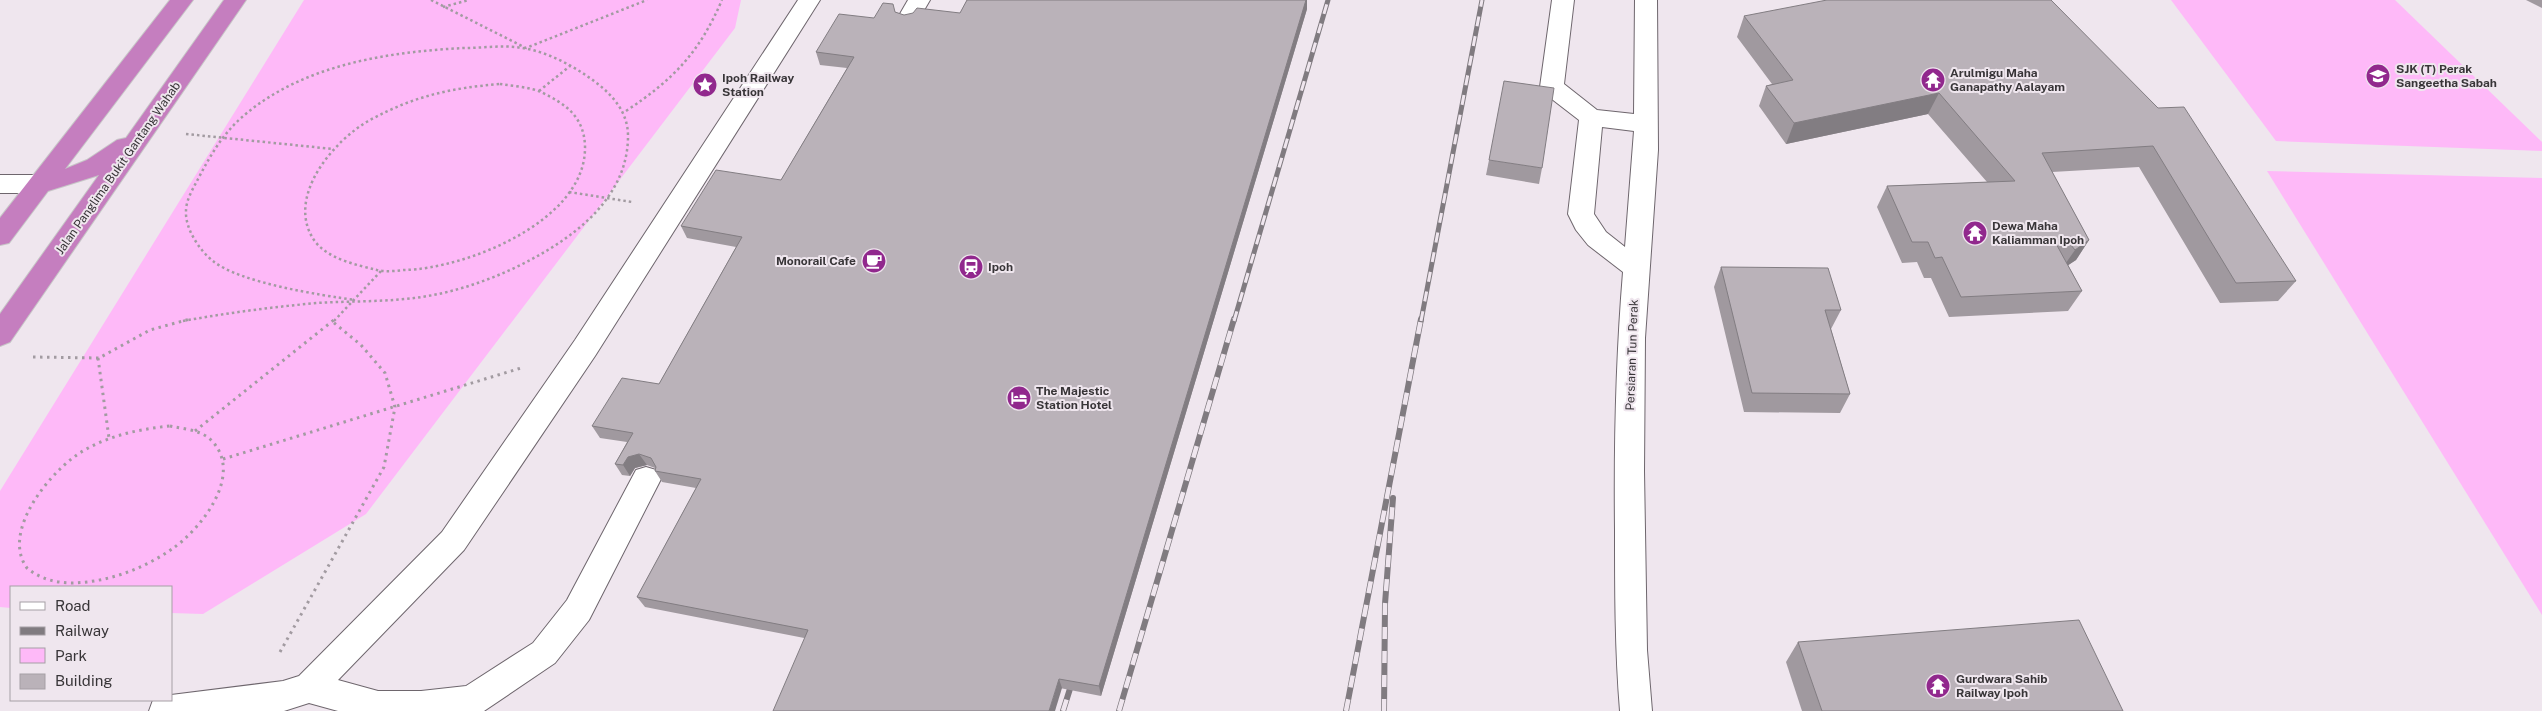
<svg xmlns="http://www.w3.org/2000/svg" width="2542" height="711" viewBox="0 0 2542 711" font-family="'Public Sans',sans-serif">
	<style>
		.green { fill: #feb9f8 }
		.lines { fill: none; stroke-linecap: round; stroke-linejoin: round }
		.minor-casing { stroke: #6e666d; stroke-width: 2 }
		.highway-casing { stroke: #c7c6c7; stroke-width: 2 }
		.path-far1 { stroke: #a29ba1; stroke-width: 2.5; stroke-dasharray: 2.5 3; stroke-linecap: butt }
		.path { stroke: #a29ba1; stroke-width: 3; stroke-dasharray: 2.5 4.5; stroke-linecap: butt }
		.minor { fill: #fff; fill-rule: evenodd }
		.highway { fill: #c57ebf; fill-rule: evenodd }
		.rail-far1-casing { stroke: #807b80; stroke-width: 5 }
		.rail-casing { stroke: #807b80; stroke-width: 6 }
		.rail-far1 { stroke: #efe6ee; stroke-width: 3; stroke-dasharray: 10; stroke-linecap: butt }
		.rail { stroke: #efe6ee; stroke-width: 4.5; stroke-dasharray: 12; stroke-linecap: butt }
		.wall { fill: #a0999f }
		.shaded-wall { fill: #827d82 }
		.building { fill: #bab2b9; stroke: #827d82 }
		.labels { text-anchor: middle; stroke-width: 4; stroke-linejoin: round; paint-order: stroke }
		.poi-label { font-size: 12px; font-weight: bold; fill: #383538; stroke: #efe6ee; text-anchor: start }
		.street-label { font-size: 12px; fill: #383538; stroke: #efe6ee }
	</style>
	<rect width="100%" height="100%" fill="#efe6ee"/>
	<!-- green -->
	<g class="green">
		<path d="M 304,0 L 741,0 L 735,28 L 366,514 L 203,614 L 171,613 L 171,587 L 11,587 L 11,608 L 0,607 L 0,491 Z"/>
		<path d="M 2171,0 L 2395,0 L 2542,142 L 2542,151 L 2276,141 Z"/>
		<path d="M 2267,171 L 2542,178 L 2542,615 Z"/>
	</g>
	<g class="lines">
		<defs>
			<g id="minor">
				<path d="M 798,0 L 820,0 L 595,356 L 464,550 L 338,680 L 378,691 L 421,691 L 466,686 L 533,643 L 567,600 L 636,470 L 646,467 L 656,470 L 661,479 L 589,620 L 555,663 L 484,711 L 338,711 L 309,703 L 284,711 L 149,711 L 153,700 L 171,700 L 171,695 L 283,681 L 299,676 L 442,532 L 575,340 Z"/>
				<path d="M 908,0 L 930,0 L 916,24 L 908,26 L 900,24 L 897,19 Z"/>
				<path d="M 1552,0 L 1574,0 L 1564,84 L 1597,110 L 1634,114 L 1635,0 L 1657,0 L 1658,150 L 1645,338 L 1644,471 L 1647,650 L 1652,711 L 1620,711 C 1615,650 1615,590 1615,529 C 1614,443 1616,357 1623,272 L 1588,245 L 1576,230 L 1568,214 L 1579,120 L 1544,93 L 1540,87 ZM 1602,127 L 1634,131 L 1625,247 L 1606,232 L 1594,214 Z"/>
				<path d="M 0,175 L 40,175 L 49,178 L 52,184 L 49,190 L 40,193 L 0,193 Z"/>
			</g>
			<path id="highway" d="M 170,0 L 193,0 L 65,169 L 87,160 L 117,140 L 126,138 L 224,0 L 246,0 L 10,342 L 0,346 L 0,314 L 99,175 L 48,191 L 9,243 L 0,245 L 0,218 Z"/>
		</defs>
		<!-- minor casing -->
		<use href="#minor" class="minor-casing"/>
		<!-- highway casing -->
		<use href="#highway" class="highway-casing"/>
		<!-- path-far1 -->
		<g class="path-far1">
			<path d="M 431,0 L 526,48 L 647,0"/>
			<path d="M 443,7 L 469,0"/>
			<path d="M 500,84 C 513,86 529,87 541,92 C 566,104 584,117 585,146 C 587,221 465,269 404,270 C 395,271 386,272 377,270 C 357,265 327,259 314,240 C 285,197 334,140 370,120 C 414,96 451,88 500,84 Z"/>
			<path d="M 539,91 L 570,66"/>
			<path d="M 626,111 C 674,79 699,53 722,0"/>
			<path d="M 186,134 L 333,149"/>
			<path d="M 569,192 L 632,202"/>
			<path d="M 183,321 C 227,313 272,307 317,303 C 349,301 382,302 414,298 C 457,293 503,276 541,254 C 585,229 628,191 628,136 C 628,106 604,87 581,72 C 565,62 547,53 528,49 C 507,44 485,48 464,48 C 386,52 301,65 241,118 C 221,136 209,158 197,181 C 192,190 186,201 186,211 C 185,229 200,251 213,261 C 240,283 320,295 355,300"/>
			<path d="M 334,321 L 381,271"/>
		</g>
		<!-- path -->
		<g class="path">
			<path d="M 33,357 L 99,358 L 150,330 L 190,319"/>
			<path d="M 98,358 L 109,438"/>
			<path d="M 170,426 C 184,429 202,430 212,441 C 244,475 201,529 172,549 C 143,569 108,582 73,583 C 56,583 40,579 27,568 C 0,531 52,469 83,451 C 110,435 140,429 170,426 Z"/>
			<path d="M 195,431 L 335,319"/>
			<path d="M 223,459 L 521,368"/>
			<path d="M 280,652 L 384,467 L 395,407 L 385,373 L 361,345 L 333,322"/>
		</g>
		<!-- minor -->
		<use href="#minor" class="minor"/>
		<!-- highway -->
		<use href="#highway" class="highway"/>
		<defs>
			<g id="rail-far1">
				<path d="M 1234,321 L 1328,0"/>
				<path d="M 1421,321 L 1482,0"/>
			</g>
			<g id="rail">
				<path d="M 1063,711 L 1074,676"/>
				<path d="M 1119,711 L 1234,319"/>
				<path d="M 1346,711 L 1421,319"/>
				<path d="M 1384,711 L 1385,604 L 1393,498"/>
			</g>
		</defs>
		<!-- rail-far1 casing -->
		<use href="#rail-far1" class="rail-far1-casing"/>
		<!-- rail casing -->
		<use href="#rail" class="rail-casing"/>
		<!-- rail-far1 -->
		<use href="#rail-far1" class="rail-far1"/>
		<!-- rail -->
		<use href="#rail" class="rail"/>
	</g>
	<!-- wall -->
	<g class="wall">
		<path d="M 967,0 L 1307,0 L 1307,9 L 1101,696 L 645,607 L 637,597 L 696,488 L 662,482 L 655,471 L 655,468 L 647,465 L 635,468 L 630,476 L 622,475 L 615,464 L 627,442 L 600,438 L 592,426 L 659,384 L 736,247 L 687,238 L 681,226 L 781,180 L 847,68 L 820,65 L 816,52 L 874,18 L 895,12 L 904,15 L 960,13 Z"/>
		<path d="M 2051,0 L 2296,281 L 2278,301 L 2220,303 L 2139,167 L 2052,172 L 2089,240 L 2076,260 L 2068,265 L 2082,291 L 2068,311 L 1949,317 L 1931,278 L 1924,278 L 1917,262 L 1902,263 L 1877,207 L 1887,186 L 1987,182 L 1928,114 L 1786,144 L 1759,106 L 1766,86 L 1772,84 L 1737,37 L 1744,16 Z"/>
		<path d="M 2526,0 L 2542,0 L 2542,8 Z"/>
		<path d="M 1489,160 L 1542,168 L 1539,184 L 1486,175 Z"/>
		<path d="M 1721,267 L 1841,310 L 1831,329 L 1850,394 L 1840,413 L 1744,412 L 1714,287 Z"/>
		<path d="M 1798,642 L 2123,711 L 1802,711 L 1786,662 Z"/>
	</g>
	<!-- shaded-wall -->
	<g class="shaded-wall">
		<path d="M 1306,0 L 1307,0 L 1307,9 L 1101,696 L 1099,686 Z"/>
		<path d="M 1939,93 L 1928,114 L 1786,144 L 1794,123 Z"/>
		<path d="M 2089,240 L 2076,260 L 2061,270 L 2075,250 Z"/>
		<path d="M 639,454 L 647,465 L 635,468 L 630,476 L 623,465 L 628,457 Z"/>
		<path d="M 1059,679 L 1062,688 L 1055,711 L 1049,711 Z"/>
	</g>
	<!-- building -->
	<g class="building">
		<path d="M 967,0 L 1306,0 L 1099,686 L 1059,679 L 1049,711 L 773,711 L 808,630 L 637,597 L 701,479 L 655,471 L 656,467 L 651,458 L 639,454 L 628,457 L 623,465 L 615,464 L 633,433 L 592,426 L 622,378 L 659,384 L 742,237 L 681,226 L 716,170 L 781,180 L 854,57 L 816,52 L 839,14 L 874,18 L 883,3 L 893,4 L 895,12 L 904,15 L 913,13 L 917,8 L 960,13 Z"/>
		<path d="M 1827,0 L 2051,0 L 2158,108 L 2184,107 L 2296,281 L 2236,283 L 2153,146 L 2042,153 L 2089,240 L 2075,250 L 2066,239 L 2054,240 L 2082,291 L 1961,297 L 1942,257 L 1935,258 L 1928,242 L 1912,242 L 1887,186 L 2015,181 L 1939,93 L 1794,123 L 1766,86 L 1793,80 L 1744,16 Z"/>
		<path d="M 1504,81 L 1554,88 L 1542,168 L 1489,160 Z"/>
		<path d="M 1721,267 L 1828,268 L 1841,310 L 1825,310 L 1850,394 L 1752,393 Z"/>
		<path d="M 2079,620 L 2123,711 L 1822,711 L 1798,642 Z"/>
	</g>
	<!-- icons -->
	<defs>
		<symbol id="school-disc" viewBox="-11 -11 22 22"><circle r="9.5" fill="#91288d" stroke="#efe6ee"/><path d="M0-5L7-2L0 1L-7-2ZM-4 1L0 2.5L4 1V4Q0 6-4 4Z" fill="#fff"/></symbol>
		<symbol id="temple-disc" viewBox="-11 -11 22 22"><circle r="9.5" fill="#91288d" stroke="#efe6ee"/><path d="M0-6L5-2H3V0L6.5 2.5H4V6H1.5V3h-3V6H-4V2.5H-6.5L-3 0V-2H-5Z" fill="#fff"/></symbol>
		<symbol id="sight-disc" viewBox="-11 -11 22 22"><circle r="9.5" fill="#91288d" stroke="#efe6ee"/><path d="M0-6L1.8-2.2L6-1.7L2.9 1.2L3.7 5.4L0 3.3L-3.7 5.4L-2.9 1.2L-6-1.7L-1.8-2.2Z" fill="#fff"/></symbol>
		<symbol id="cafe-disc" viewBox="-11 -11 22 22"><circle r="9.5" fill="#91288d" stroke="#efe6ee"/><path d="M-5.5-4.5H6V0H3Q3 3.5 0 3.5H-2.5Q-5.5 3.5-5.5 0ZM3-3.2v2h1.7v-2ZM-6 4.5H4V6H-6Z" fill="#fff"/></symbol>
		<symbol id="station-disc" viewBox="-11 -11 22 22"><circle r="9.5" fill="#91288d" stroke="#efe6ee"/><path d="M-3-6H3Q5-6 5-4V2Q5 4 3 4L4.5 6H3L1.5 4h-3L-3 6H-4.5L-3 4Q-5 4-5 2V-4Q-5-6-3-6ZM-3.5-4v3h7v-3ZM-3.5 1v1.5H-2V1ZM2 1v1.5H3.5V1Z" fill="#fff"/></symbol>
		<symbol id="hotel-disc" viewBox="-11 -11 22 22"><circle r="9.5" fill="#91288d" stroke="#efe6ee"/><path d="M-6-4.5h1.5V1H6V5H4.5V3h-9V5H-6ZM-4 0a1.8 1.8 0 1 1 3.6 0ZM.5 0V-2.5h3Q6-2.5 6 0Z" fill="#fff"/></symbol>
	</defs>
	<g fill-rule="evenodd">
		<use href="#school-disc" x="2364" y="62" width="28" height="28"/>
		<use href="#temple-disc" x="1919" y="66" width="28" height="28"/>
		<use href="#sight-disc" x="691" y="71" width="28" height="28"/>
		<use href="#temple-disc" x="1961" y="219" width="28" height="28"/>
		<use href="#cafe-disc" x="860" y="247" width="28" height="28"/>
		<use href="#station-disc" x="957" y="253" width="28" height="28"/>
		<use href="#hotel-disc" x="1005" y="384" width="28" height="28"/>
		<use href="#temple-disc" x="1924" y="672" width="28" height="28"/>
	</g>
	<g class="labels">
		<!-- poi labels -->
		<g class="poi-label">
			<text x="2396" y="73">SJK (T) Perak<tspan x="2396" dy="14">Sangeetha Sabah</tspan></text>
			<text x="1950" y="77">Arulmigu Maha<tspan x="1950" dy="14">Ganapathy Aalayam</tspan></text>
			<text x="722" y="82">Ipoh Railway<tspan x="722" dy="14">Station</tspan></text>
			<text x="1992" y="230">Dewa Maha<tspan x="1992" dy="14">Kaliamman Ipoh</tspan></text>
			<text x="856" y="265" text-anchor="end">Monorail Cafe</text>
			<text x="988" y="271">Ipoh</text>
			<text x="1036" y="395">The Majestic<tspan x="1036" dy="14">Station Hotel</tspan></text>
			<text x="1956" y="683">Gurdwara Sahib<tspan x="1956" dy="14">Railway Ipoh</tspan></text>
		</g>
		<!-- street labels -->
		<g class="street-label">
			<text transform="translate(118 168) rotate(-55)" y="4">Jalan Panglima Bukit Gantang Wahab</text>
			<text transform="translate(1632 355) rotate(-88)" y="4">Persiaran Tun Perak</text>
		</g>
	</g>
	<!-- legend -->
	<rect x="10" y="586" width="162" height="115" fill="#efe6ee" stroke="#a69fa5"/>
	<rect x="20" y="602" width="25" height="8" fill="#ffffff" stroke="#a69fa5"/>
	<text x="55" y="611" font-size="15" fill="#383538">Road</text>
	<rect x="20" y="627" width="25" height="8" fill="#807b80" stroke="#a69fa5"/>
	<text x="55" y="636" font-size="15" fill="#383538">Railway</text>
	<rect x="20" y="648" width="25" height="15" fill="#feb9f8" stroke="#a69fa5"/>
	<text x="55" y="661" font-size="15" fill="#383538">Park</text>
	<rect x="20" y="674" width="25" height="15" fill="#bab2b9" stroke="#a69fa5"/>
	<text x="55" y="686" font-size="15" fill="#383538">Building</text>
</svg>
